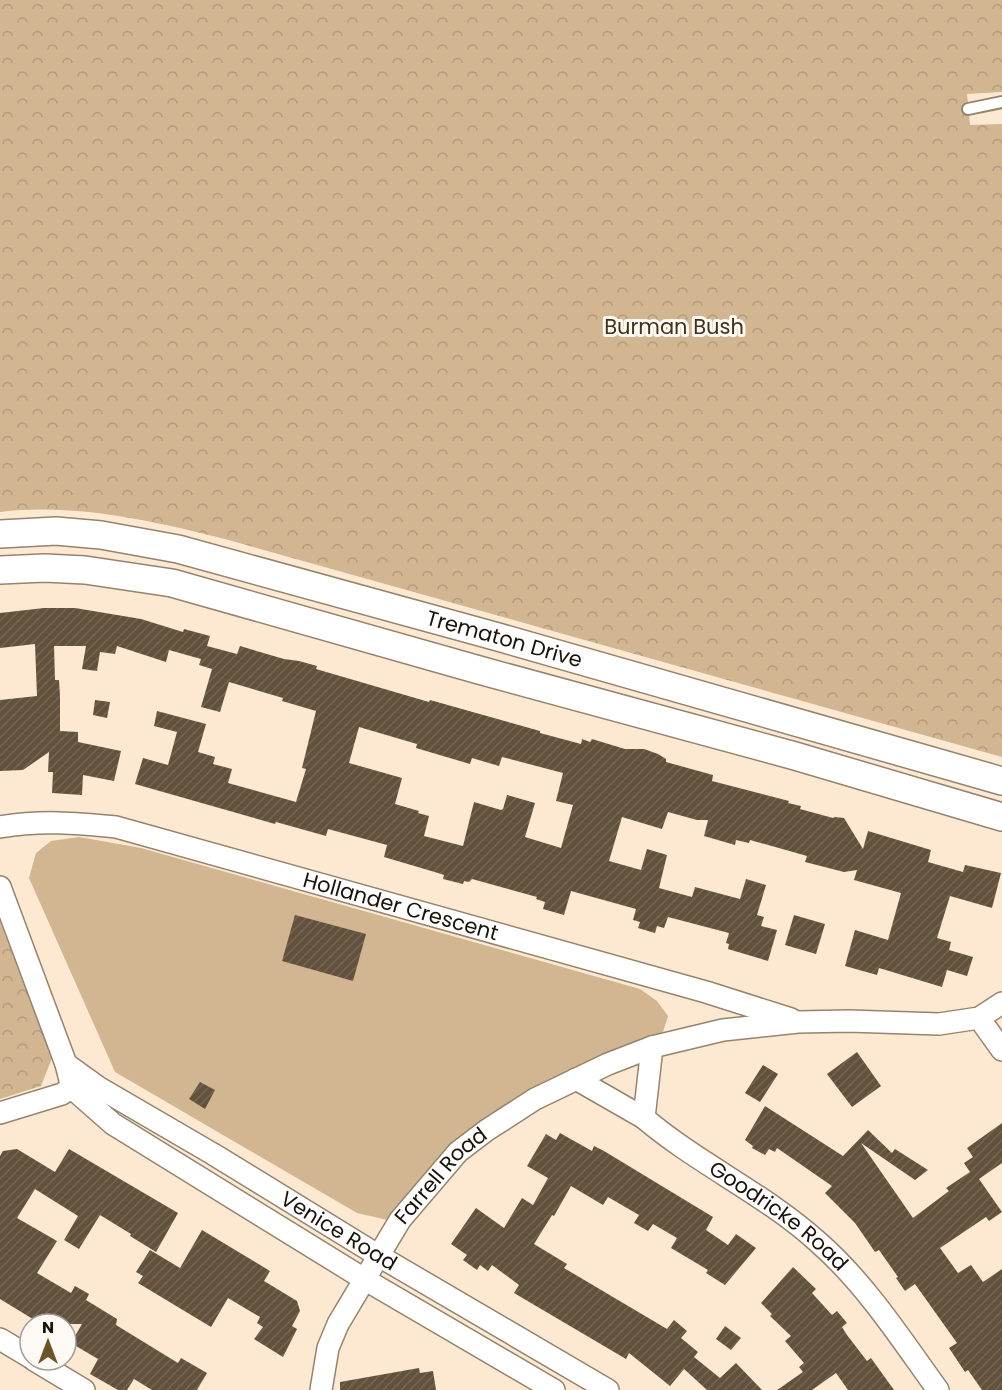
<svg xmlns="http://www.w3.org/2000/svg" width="1002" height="1390" viewBox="0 0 1002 1390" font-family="Poppins,sans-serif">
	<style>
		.forest { fill: url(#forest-crowns) }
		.pitch { fill: #d2b591 }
		.building { fill: url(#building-hatch); fill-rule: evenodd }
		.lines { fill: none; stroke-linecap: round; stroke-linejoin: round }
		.service-casing { stroke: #95846d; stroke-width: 14 }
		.minor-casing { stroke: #95846d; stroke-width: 24 }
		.tertiary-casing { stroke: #95846d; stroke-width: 30 }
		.service { stroke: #fff; stroke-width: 10 }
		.minor { stroke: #fff; stroke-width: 21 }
		.tertiary { stroke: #fff; stroke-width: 27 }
		.labels { text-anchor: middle; stroke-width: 6; stroke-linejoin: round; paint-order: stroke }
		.park-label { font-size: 21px; fill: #443015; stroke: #fdf9f4 }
		.street-label { font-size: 21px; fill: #19130a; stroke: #fdf9f4 }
	</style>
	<defs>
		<pattern id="forest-crowns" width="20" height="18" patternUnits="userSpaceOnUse" patternTransform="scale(1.5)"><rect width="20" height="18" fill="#d2b591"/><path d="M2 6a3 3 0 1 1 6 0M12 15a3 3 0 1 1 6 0" fill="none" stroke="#b49b7c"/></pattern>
		<pattern id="building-hatch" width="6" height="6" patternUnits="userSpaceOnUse" patternTransform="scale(1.5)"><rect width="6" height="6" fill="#62523d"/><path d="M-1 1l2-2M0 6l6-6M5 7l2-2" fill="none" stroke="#746655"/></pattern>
	</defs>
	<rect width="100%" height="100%" fill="#fde9d1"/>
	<!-- forest -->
	<g class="forest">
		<path d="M 0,0 L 1002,0 L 1002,92 L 967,94 L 970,125 L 1002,124 L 1002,757 L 225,539 C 152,521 76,503 0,512 Z"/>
		<path d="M 0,921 L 52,1058 L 41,1086 L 0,1099 Z"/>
	</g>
	<!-- pitch -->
	<path class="pitch" d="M 79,837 L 141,848 L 640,989 L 657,1001 L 668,1016 L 662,1035 L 484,1131 L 392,1221 L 357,1213 L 115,1072 L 29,878 L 36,853 L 51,841 Z"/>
	<!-- building -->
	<g class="building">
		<path d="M 44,608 L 75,608 L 141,619 L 183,632 L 184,629 L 210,636 L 207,646 L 237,654 L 240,646 L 284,659 L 299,661 L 317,666 L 316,669 L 429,702 L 430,700 L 540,731 L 540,733 L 581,744 L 582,739 L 590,742 L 592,739 L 625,749 L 644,749 L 658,754 L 666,759 L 666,762 L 713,775 L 712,781 L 789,801 L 788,803 L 801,806 L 800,809 L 833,818 L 835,817 L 844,818 L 863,849 L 868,831 L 931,850 L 928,862 L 963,872 L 965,865 L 1001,873 L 992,908 L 950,896 L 937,938 L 951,942 L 949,950 L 973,957 L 967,976 L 947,970 L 942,987 L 879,968 L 877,975 L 845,966 L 855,930 L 888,940 L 901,893 L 854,880 L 857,870 L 844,872 L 805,862 L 807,856 L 750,840 L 749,843 L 736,840 L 735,845 L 704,836 L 708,820 L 697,820 L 668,812 L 662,829 L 622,817 L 609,861 L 641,870 L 647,849 L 667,855 L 659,888 L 692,897 L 695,887 L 740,899 L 746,879 L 766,885 L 757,915 L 764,917 L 761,926 L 777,930 L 768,961 L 728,949 L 729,944 L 726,943 L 729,933 L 668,917 L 664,928 L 657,926 L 655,933 L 638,928 L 640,922 L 633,920 L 636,909 L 571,891 L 564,915 L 543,909 L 545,902 L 536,899 L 537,897 L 472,879 L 469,882 L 464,881 L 463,884 L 443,879 L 444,875 L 438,873 L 384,857 L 387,845 L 328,829 L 326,836 L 276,822 L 275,824 L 135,784 L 143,758 L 168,765 L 177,732 L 154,726 L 157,711 L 206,724 L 198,752 L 215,757 L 213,764 L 232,769 L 228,783 L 296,802 L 306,769 L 302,768 L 316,711 L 282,701 L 283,698 L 229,682 L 220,712 L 201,707 L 212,669 L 199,665 L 201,659 L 169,650 L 166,662 L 117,646 L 115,654 L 100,652 L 97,671 L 82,669 L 86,646 L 54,646 L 55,680 L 59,680 L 60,696 L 60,731 L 78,732 L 78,742 L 121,751 L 114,781 L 83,775 L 82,795 L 52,793 L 53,772 L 48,772 L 49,752 L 23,770 L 0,771 L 0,700 L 37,696 L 35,644 L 0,648 L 0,613 ZM 359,727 L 417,744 L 416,748 L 470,764 L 472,758 L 499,766 L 502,757 L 563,773 L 556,801 L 573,805 L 561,848 L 525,837 L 535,803 L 507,795 L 503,809 L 501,810 L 474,802 L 463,846 L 424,836 L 429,816 L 418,813 L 419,811 L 395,804 L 402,778 L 349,763 Z"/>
		<path d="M 95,700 L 110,702 L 107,718 L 93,715 Z"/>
		<path d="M 295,915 L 366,934 L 353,981 L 282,961 Z"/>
		<path d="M 794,915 L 825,924 L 816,954 L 785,945 Z"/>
		<path d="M 857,1052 L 881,1086 L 852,1107 L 827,1074 Z"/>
		<path d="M 763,1065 L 778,1074 L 760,1102 L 745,1093 Z"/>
		<path d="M 200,1082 L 215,1090 L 205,1109 L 189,1099 Z"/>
		<path d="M 765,1106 L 843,1156 L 868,1130 L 892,1153 L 895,1149 L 928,1170 L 915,1180 L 861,1143 L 913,1218 L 949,1191 L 946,1188 L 970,1172 L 964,1163 L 973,1157 L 967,1148 L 1002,1123 L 1002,1163 L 979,1179 L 1002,1212 L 989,1221 L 986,1217 L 940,1248 L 958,1273 L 971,1265 L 983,1282 L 1002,1269 L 1002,1390 L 982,1390 L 968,1370 L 965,1372 L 949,1348 L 957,1343 L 915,1284 L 905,1291 L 896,1278 L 898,1277 L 879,1250 L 875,1252 L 855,1223 L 825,1193 L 832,1186 L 777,1148 L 775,1152 L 769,1149 L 765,1155 L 752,1148 L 753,1146 L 745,1140 Z"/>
		<path d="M 560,1133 L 592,1151 L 594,1146 L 604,1151 L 713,1217 L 706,1230 L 728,1245 L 736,1234 L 756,1248 L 725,1285 L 706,1273 L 708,1270 L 671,1248 L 677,1238 L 653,1224 L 648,1231 L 634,1223 L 639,1215 L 608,1197 L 603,1205 L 571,1186 L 554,1216 L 552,1215 L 534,1244 L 567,1264 L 564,1268 L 667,1329 L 674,1320 L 687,1331 L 681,1338 L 698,1352 L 694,1357 L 720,1378 L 736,1363 L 762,1390 L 707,1390 L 684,1369 L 670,1386 L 629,1353 L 626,1359 L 514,1293 L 519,1285 L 492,1265 L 488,1271 L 480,1265 L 477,1270 L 463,1260 L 467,1255 L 451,1244 L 476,1208 L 504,1228 L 522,1198 L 533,1205 L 548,1178 L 527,1166 L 546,1134 L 556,1140 Z"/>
		<path d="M 17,1149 L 55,1172 L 69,1149 L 178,1213 L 156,1252 L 130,1236 L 131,1234 L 100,1215 L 79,1249 L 64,1240 L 78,1216 L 35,1189 L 17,1218 L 57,1241 L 37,1273 L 71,1293 L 75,1286 L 89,1294 L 86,1300 L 117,1319 L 116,1325 L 178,1363 L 181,1358 L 207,1373 L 197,1390 L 152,1390 L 134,1379 L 127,1390 L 118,1390 L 90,1374 L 98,1359 L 71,1343 L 82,1324 L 41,1324 L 0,1299 L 0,1156 L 3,1151 Z"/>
		<path d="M 202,1230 L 270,1271 L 264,1281 L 297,1301 L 300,1311 L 292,1326 L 297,1329 L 283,1357 L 254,1339 L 263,1327 L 257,1323 L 260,1317 L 228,1298 L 211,1327 L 138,1283 L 143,1276 L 136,1272 L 150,1250 L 180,1268 Z"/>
		<path d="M 793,1267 L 816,1289 L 812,1293 L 832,1315 L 837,1311 L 847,1323 L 842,1327 L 847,1335 L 867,1361 L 871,1358 L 894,1390 L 848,1390 L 836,1373 L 812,1390 L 777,1390 L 803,1372 L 799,1367 L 804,1363 L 785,1341 L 791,1336 L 770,1316 L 772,1314 L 761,1303 Z"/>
		<path d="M 725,1326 L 741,1338 L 731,1350 L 716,1339 Z"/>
		<path d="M 419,1368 L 420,1373 L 433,1371 L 436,1390 L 340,1390 L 340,1382 Z"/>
	</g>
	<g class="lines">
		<defs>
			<path id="service" d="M 968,109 L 1002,102"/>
			<g id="minor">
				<path id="s1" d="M 0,827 C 41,820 76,823 116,827 L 706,992 L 791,1019"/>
				<path d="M 0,887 L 66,1064 L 72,1088 L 113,1124 L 364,1279 L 554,1390"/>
				<path d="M 979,1018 L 1002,1050"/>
				<path id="s2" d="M 652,1047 L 644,1118 C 698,1164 765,1194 818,1242 C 866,1284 901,1339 938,1390"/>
				<path id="s3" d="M 66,1064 L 98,1087 L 213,1154 L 379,1256 L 608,1390"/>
				<path d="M 576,1079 L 644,1118"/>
				<path d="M 0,1113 L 62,1094 L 82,1080"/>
				<path d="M 0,1339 L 30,1357"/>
				<path d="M 34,1360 L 84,1390"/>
				<path id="s4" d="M 321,1390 L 328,1348 L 338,1324 L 400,1220 L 458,1152 L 487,1130 L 535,1099 L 608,1064 L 652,1047 L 723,1030 L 798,1022 L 849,1021 L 939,1024 L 979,1018 L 1002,1003"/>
			</g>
			<g id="tertiary">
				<path id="s5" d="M 0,534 L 56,531 L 101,535 L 178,549 L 498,637 L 1002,781"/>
				<path d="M 0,570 L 45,568 L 85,570 L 172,583 L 479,670 L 795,756 L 1002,817"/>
			</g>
		</defs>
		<!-- service casing -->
		<use href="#service" class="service-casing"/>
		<!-- minor casing -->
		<use href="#minor" class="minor-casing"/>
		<!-- tertiary casing -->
		<use href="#tertiary" class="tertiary-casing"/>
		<!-- service -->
		<use href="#service" class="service"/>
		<!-- minor -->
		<use href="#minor" class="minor"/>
		<!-- tertiary -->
		<use href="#tertiary" class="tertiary"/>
	</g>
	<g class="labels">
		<!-- park labels -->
		<g class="park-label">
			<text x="674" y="334">Burman Bush</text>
		</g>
		<!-- street labels -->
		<g class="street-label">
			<text dy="7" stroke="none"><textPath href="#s5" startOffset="518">Trematon Drive</textPath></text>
			<text dy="7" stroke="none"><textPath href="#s1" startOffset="412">Hollander Crescent</textPath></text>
			<text dy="7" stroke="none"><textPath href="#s4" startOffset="250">Farrell Road</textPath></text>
			<text dy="7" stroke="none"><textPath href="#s2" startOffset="238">Goodricke Road</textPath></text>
			<text dy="7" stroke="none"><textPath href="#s3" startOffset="320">Venice Road</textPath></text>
		</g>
	</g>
	<!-- north arrow -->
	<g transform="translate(48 1342)"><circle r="28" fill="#fdf9f4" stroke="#a29d96" stroke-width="1.5"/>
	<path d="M0-4.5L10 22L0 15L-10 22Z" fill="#6e5325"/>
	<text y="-9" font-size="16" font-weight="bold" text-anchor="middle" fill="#19130a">N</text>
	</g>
</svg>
